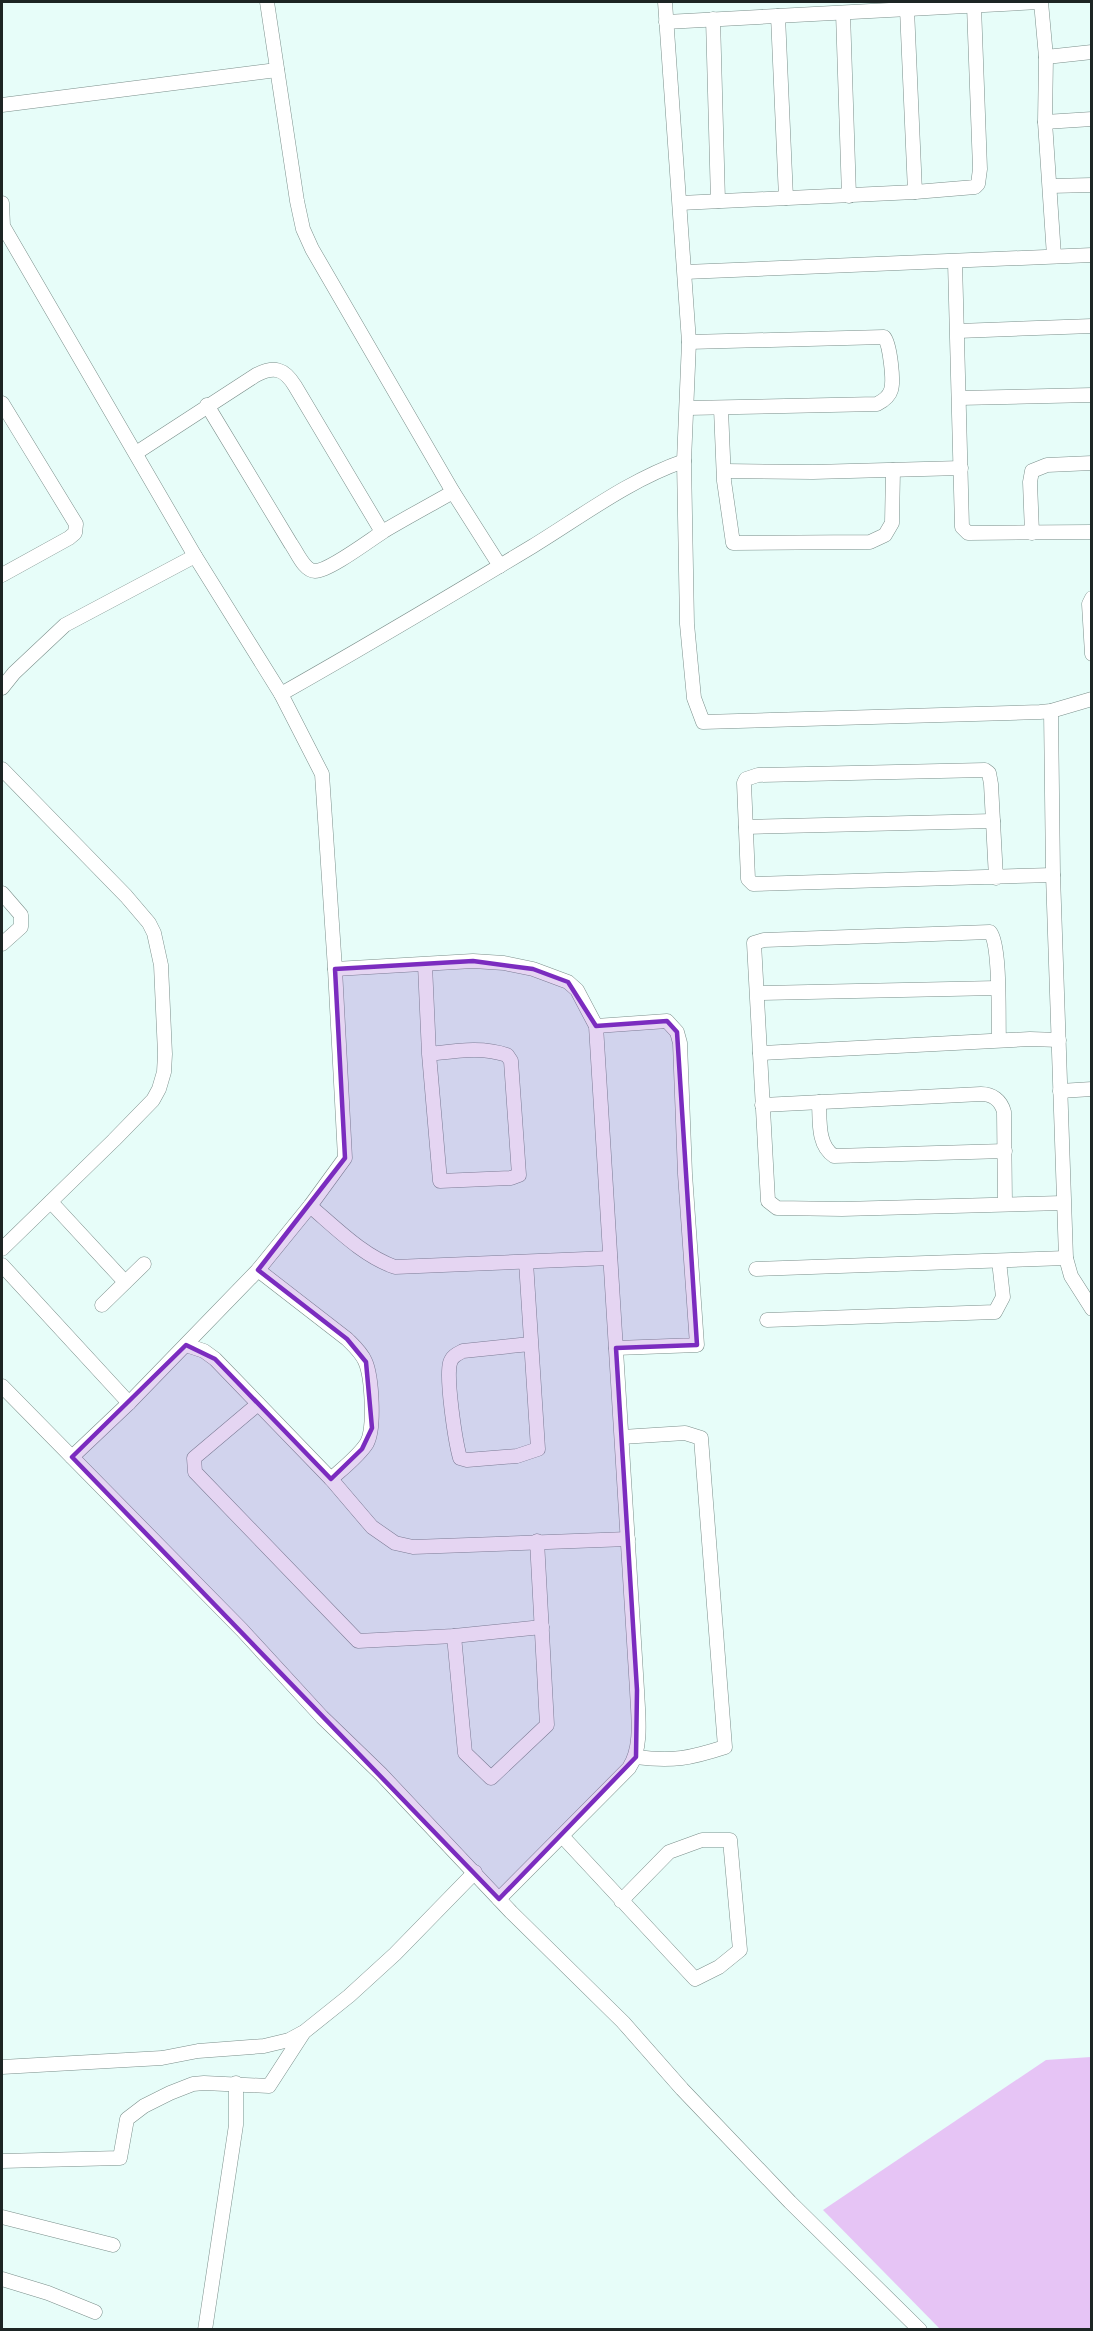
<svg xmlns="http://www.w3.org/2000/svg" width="1093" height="2331" viewBox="0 0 1093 2331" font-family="Quicksand,sans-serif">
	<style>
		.green { fill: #e6c4f5 }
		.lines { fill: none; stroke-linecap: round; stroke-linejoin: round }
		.minor-casing { stroke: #7b8f8b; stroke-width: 15 }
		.minor { stroke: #fff; stroke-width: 14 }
		.marked { fill: #7b2cbf; fill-opacity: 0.2; stroke: #7b2cbf; stroke-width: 4.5; stroke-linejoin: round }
	</style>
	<rect width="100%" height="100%" fill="#e7fdf9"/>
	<!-- green -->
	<path class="green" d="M 1091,2057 L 1091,2329 L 940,2329 L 823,2210 L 1046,2060 Z"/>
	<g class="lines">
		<defs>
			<g id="minor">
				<path d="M 267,2 L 297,201 L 303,229 L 312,249 L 453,492 L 500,566"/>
				<path d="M 665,2 L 689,342 L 684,461 L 687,624 L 694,698 L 703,722 L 1040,712 L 1051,711 L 1092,699"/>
				<path d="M 1041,2 L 1046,57 L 1045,122 L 1054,256"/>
				<path d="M 907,9 L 915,192"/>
				<path d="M 843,13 L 849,196"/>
				<path d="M 778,16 L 786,198"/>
				<path d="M 713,19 L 718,201"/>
				<path d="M 666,22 L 1039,2"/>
				<path d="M 1046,57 L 1092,52"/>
				<path d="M 2,105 L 277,70"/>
				<path d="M 1045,122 L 1092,119"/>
				<path d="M 1050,186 L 1092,185"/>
				<path d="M 2,203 L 3,226 L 195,556 L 281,694 L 322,774 L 335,969 L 345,1158 L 310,1206 L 258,1270 L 129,1403 L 72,1457"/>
				<path d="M 680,203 L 915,192 L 975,187 L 978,184 L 980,169 L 974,6"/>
				<path d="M 955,262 L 962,527 L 968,533 L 1092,532"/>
				<path d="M 685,272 L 1092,255"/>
				<path d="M 958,331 L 1092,326"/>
				<path d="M 959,398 L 1092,395"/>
				<path d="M 2,403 L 76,524 L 75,533 L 69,538 L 2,575"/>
				<path d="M 207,405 L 291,544 C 297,552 304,571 315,571 C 329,571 370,540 384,531 C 406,518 430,505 453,492"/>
				<path d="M 688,408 L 877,404 C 883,401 889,397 891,390 C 894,381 890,344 884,337 L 689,342"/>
				<path d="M 721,409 L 724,481 L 733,543 L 870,542 L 885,535 L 892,523 L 893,470"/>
				<path d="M 136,453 L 256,375 C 274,366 284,368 295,386 L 382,532"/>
				<path d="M 724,471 L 813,472 L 961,468"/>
				<path d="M 1032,533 L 1030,482 L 1032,471 L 1047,465 L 1092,463"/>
				<path d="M 1092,598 L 1089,604 L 1092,654"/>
				<path d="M 2,688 L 14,673 L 65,625 L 195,556"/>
				<path d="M 281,694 C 366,646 450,596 533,546 C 582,516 629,480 684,461"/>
				<path d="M 1051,711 L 1053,875 L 1066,1258 L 1071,1276 L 1092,1309"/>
				<path d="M 2,769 L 126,896 L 149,923 L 154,933 L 161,965 L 165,1054 L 164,1072 L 159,1089 L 153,1100 L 114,1140 L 2,1249"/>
				<path d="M 746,827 L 993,821"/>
				<path d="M 996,878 L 991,784 L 989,773 L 985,770 L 758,775 L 746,779 L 744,783 L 748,879 L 753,884 L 1053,875"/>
				<path d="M 2,893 L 21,915 L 21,927 L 2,944"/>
				<path d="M 425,965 L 429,1054 L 440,1181 L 511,1178 L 519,1175 L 511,1061 L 507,1055 C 482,1046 455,1051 429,1054"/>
				<path d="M 335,969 L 473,961 L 504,963 L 533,969 L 568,982 L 577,990 L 596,1026 L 637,1690 C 638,1715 643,1747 629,1768 L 499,1899"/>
				<path d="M 758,993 L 997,988"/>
				<path d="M 596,1026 L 667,1021 L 677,1032 L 680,1043 L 685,1174 L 697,1345 L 616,1348"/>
				<path d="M 999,1040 C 998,1020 1001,945 990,932 L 764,940 L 754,943 L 768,1201 L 777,1208 L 842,1209 L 1063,1203"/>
				<path d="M 760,1053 L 1030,1039 L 1059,1040"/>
				<path d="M 1060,1091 L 1092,1089"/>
				<path d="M 819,1102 C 820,1120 817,1145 834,1156 L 1005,1151"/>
				<path d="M 762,1105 L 981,1094 C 992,1094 1001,1100 1004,1112 L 1005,1204"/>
				<path d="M 51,1202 L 125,1282"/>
				<path d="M 310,1206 C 336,1228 363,1256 395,1267 L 610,1258"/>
				<path d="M 526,1262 L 538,1449 L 517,1456 L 467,1460 L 460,1458 C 455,1440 446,1379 450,1363 C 452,1356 457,1354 463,1351 L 530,1344"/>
				<path d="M 2,1265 L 129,1403"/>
				<path d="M 756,1269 L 1066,1258"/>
				<path d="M 258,1270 L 347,1339 C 354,1346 361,1352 365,1361 C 372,1376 375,1428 367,1443 C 359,1456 342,1469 331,1479"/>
				<path d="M 102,1305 L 144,1264"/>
				<path d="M 767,1320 L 995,1312 L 1003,1297 L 999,1261"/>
				<path d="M 186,1345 L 204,1351 L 215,1359 L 331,1479 L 372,1527 L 395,1543 L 413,1547 L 628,1539"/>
				<path d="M 2,1386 L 242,1630 L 322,1717 L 381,1774 L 511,1912 L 623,2022 L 682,2089 L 790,2202 L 920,2330"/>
				<path d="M 258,1404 L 194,1458 L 195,1472 L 358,1641 L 454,1636 L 542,1627"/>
				<path d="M 622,1437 L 685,1433 L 701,1438 L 725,1747 C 691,1758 673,1762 636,1757"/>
				<path d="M 454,1636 L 465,1753 L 491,1778 L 547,1725 L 537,1541"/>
				<path d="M 562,1836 L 695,1979 L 719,1967 L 740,1950 L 730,1840 L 702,1840 L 669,1852 L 621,1901"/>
				<path d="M 2,2067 L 162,2058 L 198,2051 L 264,2046 L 289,2040 L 302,2033"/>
				<path d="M 2,2161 L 120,2158 L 127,2119 L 144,2106 L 170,2093 L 193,2084 L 204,2083 L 269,2086 L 304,2032 L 349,1996 L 395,1954 L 475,1872"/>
				<path d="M 2,2217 L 113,2245"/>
				<path d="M 2,2279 L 48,2293 L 95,2312"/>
				<path d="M 205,2330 L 236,2125 L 236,2083"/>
			</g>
		</defs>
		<!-- minor casing -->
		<use href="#minor" class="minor-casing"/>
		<!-- minor -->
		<use href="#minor" class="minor"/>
	</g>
	<!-- marked area -->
	<path class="marked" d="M 473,961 L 533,969 L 568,982 L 596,1026 L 667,1021 L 677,1032 L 697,1345 L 616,1348 L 637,1690 L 636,1757 L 499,1899 L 72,1457 L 186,1345 L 215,1359 L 331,1479 L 362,1449 L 372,1428 L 366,1362 L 347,1339 L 258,1270 L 345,1158 L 335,969 Z"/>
	<!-- border -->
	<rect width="1093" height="2331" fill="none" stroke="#1d2524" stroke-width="6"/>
</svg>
